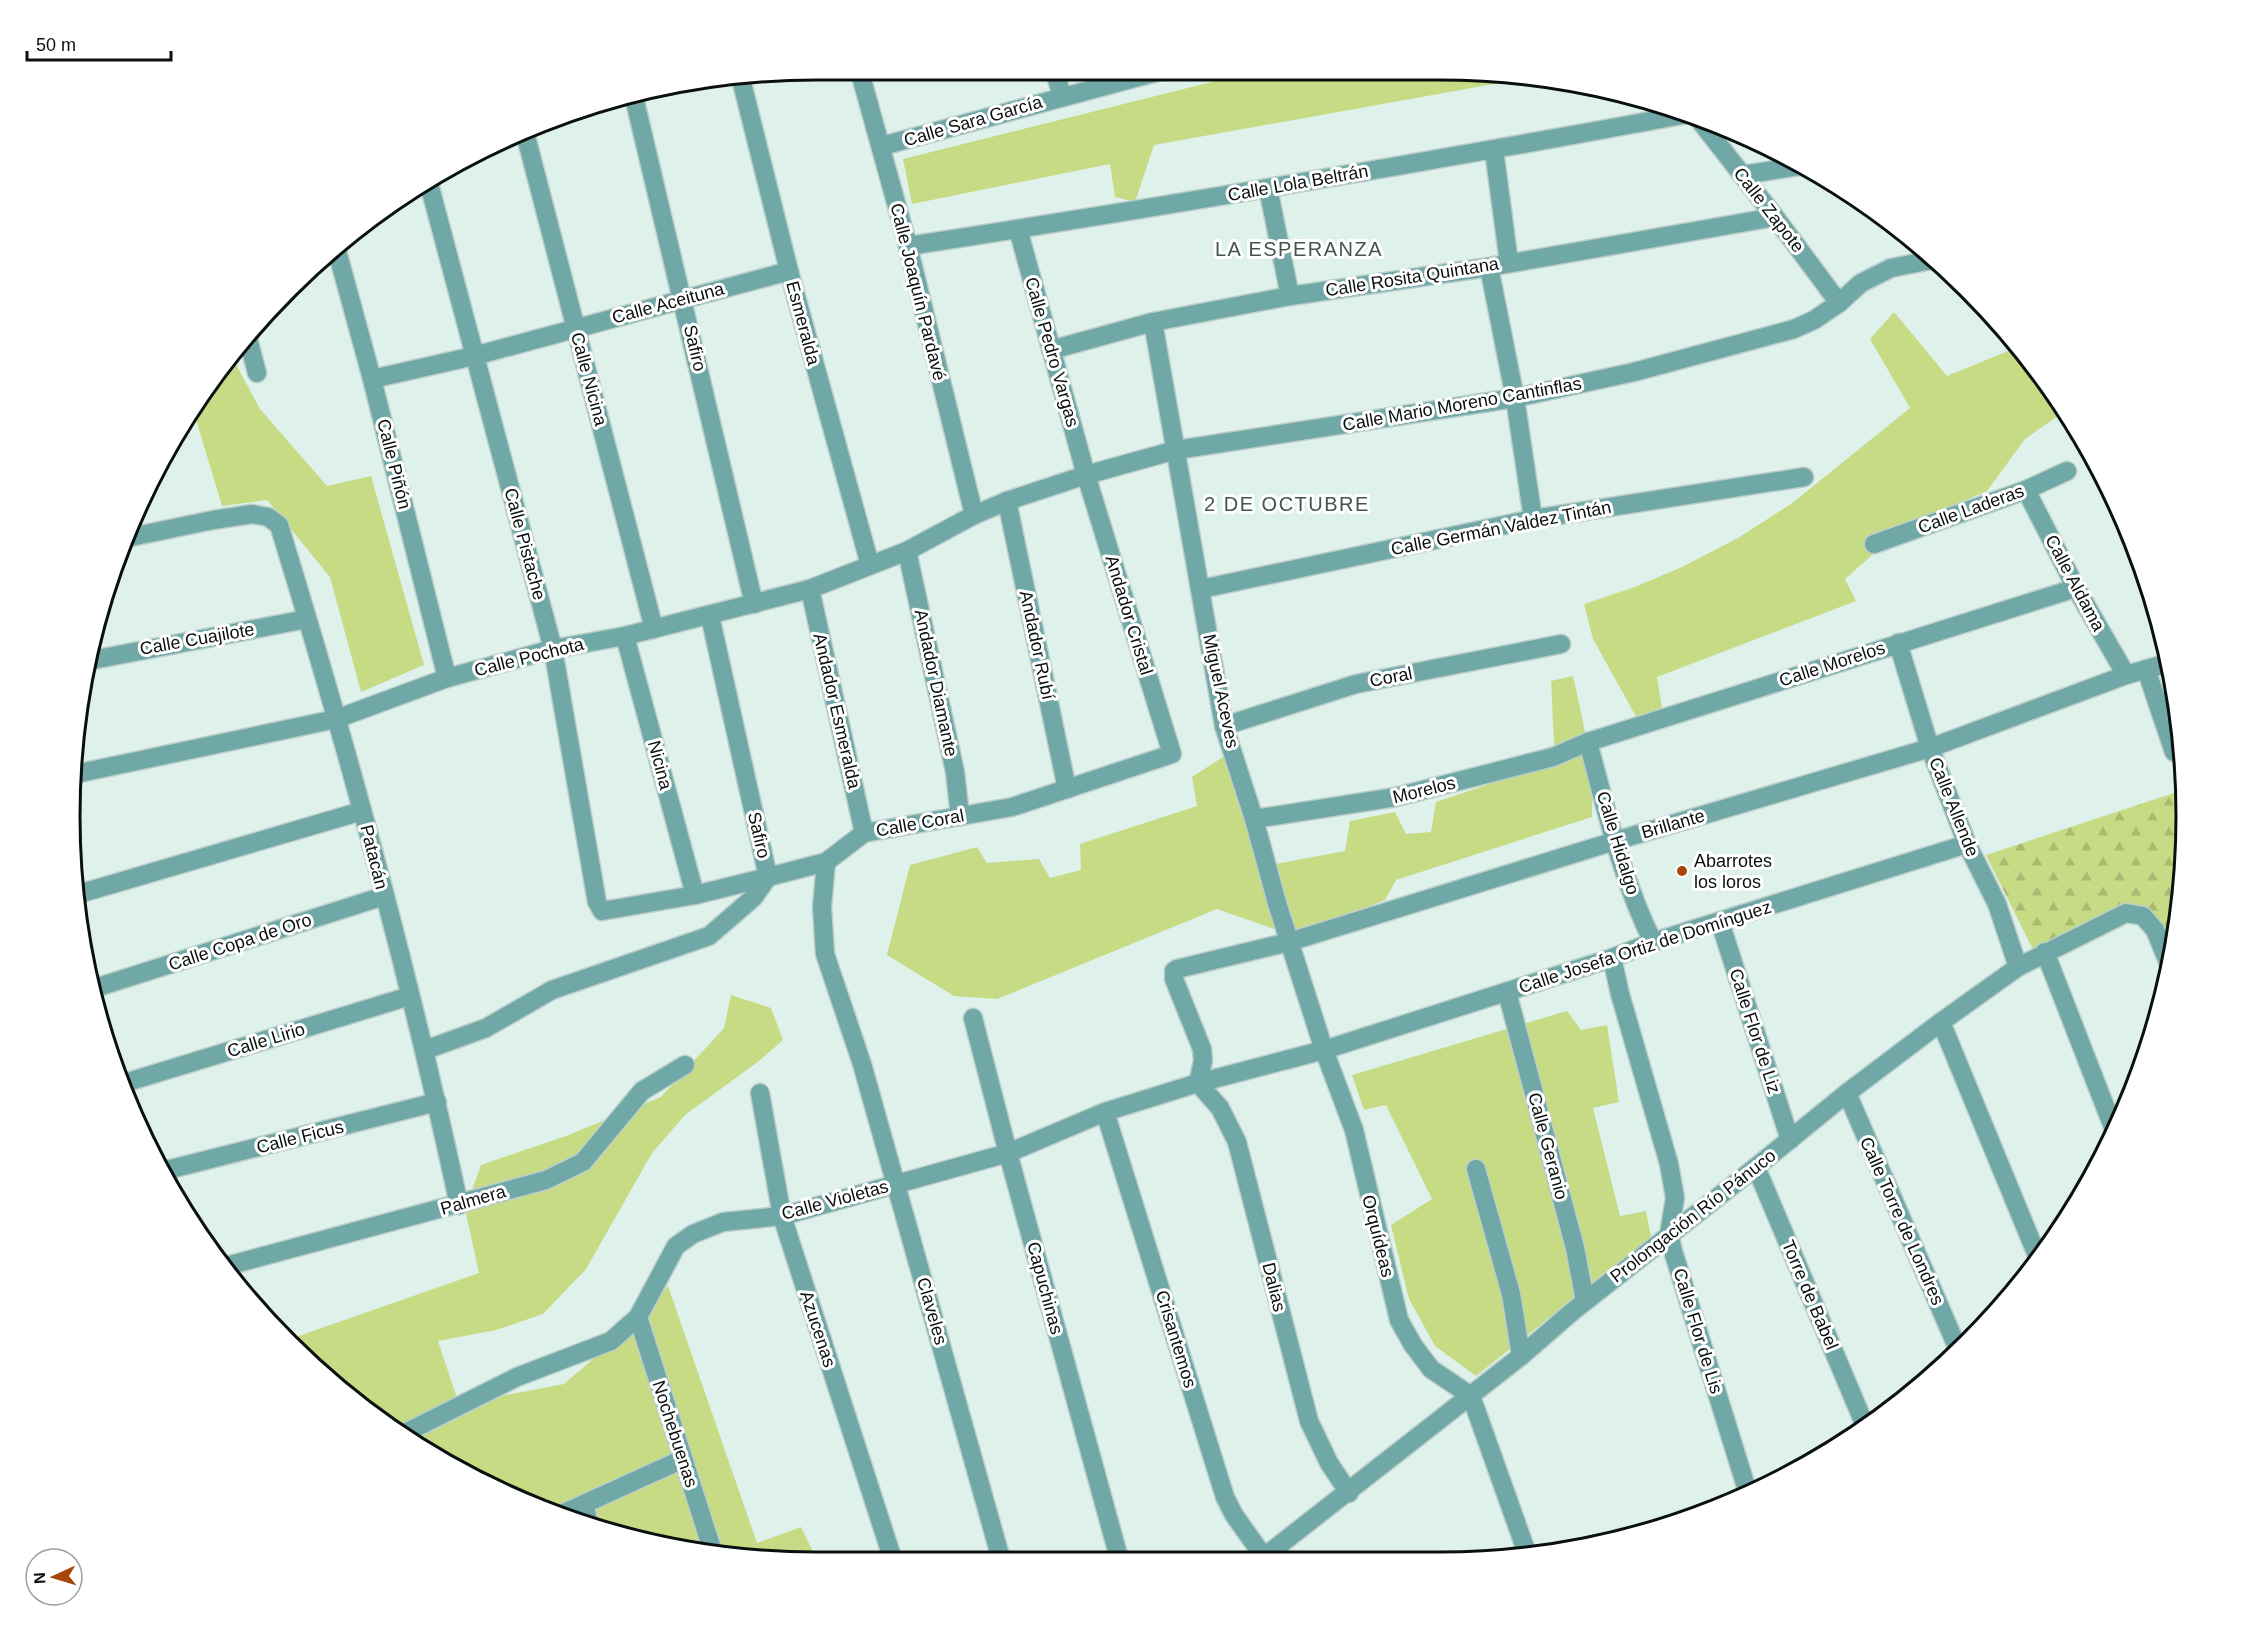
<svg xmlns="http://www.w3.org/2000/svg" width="2256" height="1631" viewBox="0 0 2256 1631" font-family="Arial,sans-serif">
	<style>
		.grass { fill: #c6db84 }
		.forest { fill: url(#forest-firs) }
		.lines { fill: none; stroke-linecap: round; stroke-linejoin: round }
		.street-casing { stroke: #bccec8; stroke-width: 21 }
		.street { stroke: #70a7a7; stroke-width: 18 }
		.poi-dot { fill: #a8450b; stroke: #fff; stroke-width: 2 }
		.labels { text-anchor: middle; stroke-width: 6; stroke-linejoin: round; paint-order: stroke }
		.street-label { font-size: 18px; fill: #0a100e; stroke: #fff }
		.poi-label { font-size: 18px; fill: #0a100e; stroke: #fff; text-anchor: start }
		.neighbourhood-label { font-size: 20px; letter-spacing: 1.5px; fill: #44544e; stroke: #fff }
		.rim { fill: none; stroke: #0a100e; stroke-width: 3 }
	</style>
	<defs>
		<pattern id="forest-firs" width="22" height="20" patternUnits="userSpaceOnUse" patternTransform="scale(1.5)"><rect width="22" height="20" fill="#c6db84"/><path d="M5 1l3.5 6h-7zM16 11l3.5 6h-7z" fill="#a9bb71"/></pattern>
	</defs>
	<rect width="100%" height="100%" fill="#def2eb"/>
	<!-- grass -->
	<g class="grass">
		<path d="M 1264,69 L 1441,69 L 1528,78 L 1154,145 L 1135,202 L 1115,197 L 1110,164 L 912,204 L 903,159 Z"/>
		<path d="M 1894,312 L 1947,376 L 2018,347 L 2065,411 L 2025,439 L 1987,491 L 1905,526 L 1845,579 L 1856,601 L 1657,677 L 1663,715 L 1638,720 L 1593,639 L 1584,604 L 1635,587 L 1682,567 L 1738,538 L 1791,504 L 1910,408 L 1870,339 Z"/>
		<path d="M 232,357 L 260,409 L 327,486 L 371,476 L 424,665 L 361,692 L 330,577 L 267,500 L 222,506 L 194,413 Z"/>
		<path d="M 1573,676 C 1584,724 1593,767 1592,817 L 1396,880 L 1385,900 L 1294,936 L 1217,909 L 997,999 L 954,996 L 887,955 L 910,865 L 977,847 L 987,863 L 1039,859 L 1050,878 L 1081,870 L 1080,844 L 1197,806 L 1192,777 L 1226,755 L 1259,867 L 1345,851 L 1350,821 L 1395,812 L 1406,834 L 1431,832 L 1436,802 L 1555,762 L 1551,681 Z"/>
		<path d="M 731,995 L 771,1008 L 783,1040 L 759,1061 L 685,1115 L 652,1153 L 586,1269 L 543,1314 L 496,1330 L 438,1341 L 459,1404 L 564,1384 L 613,1342 L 668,1286 L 757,1543 L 801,1527 L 816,1558 L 871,1551 L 873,1560 L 767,1560 L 623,1537 L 486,1485 L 361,1408 L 283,1335 L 293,1338 L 479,1273 L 465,1209 L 481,1165 L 566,1136 L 661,1097 L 724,1028 Z"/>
		<path d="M 1567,1011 L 1581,1030 L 1607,1025 L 1619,1102 L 1593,1108 L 1620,1216 L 1646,1211 L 1651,1237 L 1476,1376 L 1435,1346 L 1409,1299 L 1391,1225 L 1432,1199 L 1386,1105 L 1364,1110 L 1352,1075 Z"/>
	</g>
	<!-- forest -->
	<path class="forest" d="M 2183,790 L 2185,865 L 2174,935 L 2133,914 L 2042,968 L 1986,855 Z"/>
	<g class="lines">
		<defs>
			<g id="street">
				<path d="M 859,69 L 908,246 L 974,515"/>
				<path d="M 1054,69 L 1062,96"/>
				<path d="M 741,79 L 789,271 L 870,565"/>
				<path d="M 633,93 L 754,604"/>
				<path d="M 1697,117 L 1775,217 L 1839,303"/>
				<path d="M 524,129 L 654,629"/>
				<path d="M 882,146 L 1168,69"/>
				<path d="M 1494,150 L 1509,263"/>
				<path d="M 1742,175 L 1806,165"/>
				<path d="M 428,180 L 553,649 L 597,902 L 602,911 L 695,895 L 768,877 L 826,862 L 864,833 L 1012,807 L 1172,754 L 1086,475 L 1018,229"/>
				<path d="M 1268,188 L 1290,296"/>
				<path d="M 908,246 C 1168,206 1428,162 1688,114"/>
				<path d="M 337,251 L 372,379 L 447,678"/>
				<path d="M 1489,267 L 1515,398 L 1533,519"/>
				<path d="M 1153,322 L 1224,726 L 1254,819 L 1277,903 L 1324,1050 L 1354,1130 L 1399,1320 L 1413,1345 L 1431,1369 L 1471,1396 L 1528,1556"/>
				<path d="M 247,335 L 257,373"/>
				<path d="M 1051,350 L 1153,322 L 1290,296 L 1489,267 L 1775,217"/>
				<path d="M 372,379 L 474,356 L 789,271"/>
				<path d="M 2026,490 L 2076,588 L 2126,675"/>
				<path d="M 1007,501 L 1067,789"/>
				<path d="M 126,538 L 213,520 L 252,514 L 268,517 L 279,525 C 348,749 410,976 459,1205"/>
				<path d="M 1874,544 L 2026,490 L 2067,471"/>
				<path d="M 907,551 L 955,772 L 960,816"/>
				<path d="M 810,589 L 864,833"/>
				<path d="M 1201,589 L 1533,519 L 1804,477"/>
				<path d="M 625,636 L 695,895"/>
				<path d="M 1898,643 L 1930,748 L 1967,844 L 1997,904 L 2018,967"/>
				<path d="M 87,661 L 307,619"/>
				<path d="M 2146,669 L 2174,752"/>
				<path d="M 1224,726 L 1356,684 L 1561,644"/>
				<path d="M 1588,742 C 1606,809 1622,880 1653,942"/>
				<path d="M 75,774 L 336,719 L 447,678 L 553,649 L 625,636 L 810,589 L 907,551 L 974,515 L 1007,501 L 1086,475 L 1176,450 L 1515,398 L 1634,372 L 1794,329 L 1814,320 L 1839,303 L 1861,283 L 1891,268 L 1937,259"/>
				<path d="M 1254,819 L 1396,797 L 1553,757 L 1588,742 L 2076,588"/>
				<path d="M 826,862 L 822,907 L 825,954 L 862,1064 L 1001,1559"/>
				<path d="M 75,895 L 362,811"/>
				<path d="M 1720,922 L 1790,1140"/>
				<path d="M 2045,952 L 2115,1132"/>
				<path d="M 1612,958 L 1620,994 L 1669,1164 L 1675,1198 L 1669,1234 L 1673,1251 L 1748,1493"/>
				<path d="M 95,988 L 384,896"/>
				<path d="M 1507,992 L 1575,1248 L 1585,1301"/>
				<path d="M 973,1018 L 1008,1153 L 1119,1558"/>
				<path d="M 1941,1022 L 2039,1260"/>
				<path d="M 425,1050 L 486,1028 L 552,990 L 709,936 L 753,898 L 768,877 L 710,616"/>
				<path d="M 121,1084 L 410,996"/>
				<path d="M 760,1093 L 782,1216 L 893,1560"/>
				<path d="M 1847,1093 L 1958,1349"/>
				<path d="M 1105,1112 L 1225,1497 L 1234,1515 L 1264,1557"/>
				<path d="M 1756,1167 L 1864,1423"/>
				<path d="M 1476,1169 L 1511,1294 L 1521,1356"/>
				<path d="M 163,1171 L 437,1102"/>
				<path d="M 223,1267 L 546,1180 L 583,1162 L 642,1091 L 685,1065"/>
				<path d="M 638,1317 L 713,1552"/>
				<path d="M 403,1434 L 517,1377 L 611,1341 L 638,1317 L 676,1246 L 693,1234 L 723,1222 L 782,1216 L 1008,1153 L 1105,1112 L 1198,1083 L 1324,1050 L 1612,958 L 1653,942 L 1967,844"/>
				<path d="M 1349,1493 L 1329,1463 L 1309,1421 L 1237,1142 L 1220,1108 L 1198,1083 L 1203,1061 L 1202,1049 L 1174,979 L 1174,971 L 1177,969 L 1289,942 L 1615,841 L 1930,748 L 2126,675 L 2168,663"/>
				<path d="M 584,1504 L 589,1524"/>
				<path d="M 562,1514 L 683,1459"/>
				<path d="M 1264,1557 L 1521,1356 L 1573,1311 L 1756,1167 L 1847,1093 L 1941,1022 L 2018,967 L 2126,913 L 2143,916 L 2155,930 L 2169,964"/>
			</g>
		</defs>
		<!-- street casing -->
		<use href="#street" class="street-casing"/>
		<!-- street -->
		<use href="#street" class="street"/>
	</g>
	<!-- markers -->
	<circle class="poi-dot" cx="1682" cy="871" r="6"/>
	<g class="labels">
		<!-- street labels -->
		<g class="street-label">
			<text transform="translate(973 121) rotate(-16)" y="6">Calle Sara García</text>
			<text transform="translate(1298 183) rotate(-10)" y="6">Calle Lola Beltrán</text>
			<text transform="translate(1769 210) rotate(52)" y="6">Calle Zapote</text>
			<text transform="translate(1412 277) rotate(-9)" y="6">Calle Rosita Quintana</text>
			<text transform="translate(918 292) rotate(76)" y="6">Calle Joaquín Pardavé</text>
			<text transform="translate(668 303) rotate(-15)" y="6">Calle Aceituna</text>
			<text transform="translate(803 323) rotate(75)" y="6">Esmeralda</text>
			<text transform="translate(695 348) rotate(77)" y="6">Safiro</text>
			<text transform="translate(1052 352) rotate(74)" y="6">Calle Pedro Vargas</text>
			<text transform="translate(589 379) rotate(75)" y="6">Calle Nicina</text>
			<text transform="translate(1462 404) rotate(-10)" y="6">Calle Mario Moreno Cantinflas</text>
			<text transform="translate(394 464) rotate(76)" y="6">Calle Piñón</text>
			<text transform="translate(1971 509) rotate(-20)" y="6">Calle Laderas</text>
			<text transform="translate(1501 528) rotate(-11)" y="6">Calle Germán Valdez Tintán</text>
			<text transform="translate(525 544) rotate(75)" y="6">Calle Pistache</text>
			<text transform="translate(2075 583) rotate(62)" y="6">Calle Aldama</text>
			<text transform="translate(1129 615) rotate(73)" y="6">Andador Cristal</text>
			<text transform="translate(197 639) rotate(-10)" y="6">Calle Cuajilote</text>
			<text transform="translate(1037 645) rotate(78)" y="6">Andador Rubí</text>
			<text transform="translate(529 657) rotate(-14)" y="6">Calle Pochota</text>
			<text transform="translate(1832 664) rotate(-18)" y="6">Calle Morelos</text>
			<text transform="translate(1391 677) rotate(-11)" y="6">Coral</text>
			<text transform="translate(936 683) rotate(78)" y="6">Andador Diamante</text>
			<text transform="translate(1221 691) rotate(78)" y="6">Miguel Aceves</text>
			<text transform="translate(837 711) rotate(77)" y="6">Andador Esmeralda</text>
			<text transform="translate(660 765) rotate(75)" y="6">Nicina</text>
			<text transform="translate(1424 790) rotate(-14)" y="6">Morelos</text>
			<text transform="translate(1954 807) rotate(68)" y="6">Calle Allende</text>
			<text transform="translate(920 823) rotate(-10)" y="6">Calle Coral</text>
			<text transform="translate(1673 824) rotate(-16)" y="6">Brillante</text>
			<text transform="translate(759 835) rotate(77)" y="6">Safiro</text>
			<text transform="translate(1618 843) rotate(73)" y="6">Calle Hidalgo</text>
			<text transform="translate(374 857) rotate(76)" y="6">Patacán</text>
			<text transform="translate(240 942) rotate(-18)" y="6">Calle Copa de Oro</text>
			<text transform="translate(1645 947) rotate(-18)" y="6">Calle Josefa Ortiz de Domínguez</text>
			<text transform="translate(1755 1031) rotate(72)" y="6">Calle Flor de Liz</text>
			<text transform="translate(266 1040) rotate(-17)" y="6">Calle Lirio</text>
			<text transform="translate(300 1137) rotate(-14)" y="6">Calle Ficus</text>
			<text transform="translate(1548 1146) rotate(75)" y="6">Calle Geranio</text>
			<text transform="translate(473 1200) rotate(-16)" y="6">Palmera</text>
			<text transform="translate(835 1200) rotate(-15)" y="6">Calle Violetas</text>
			<text transform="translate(1693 1216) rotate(-38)" y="6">Prolongación Río Pánuco</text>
			<text transform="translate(1902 1221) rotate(66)" y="6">Calle Torre de Londres</text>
			<text transform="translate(1378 1236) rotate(76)" y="6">Orquídeas</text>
			<text transform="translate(1274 1287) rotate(76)" y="6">Dalias</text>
			<text transform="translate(1045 1288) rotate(75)" y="6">Capuchinas</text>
			<text transform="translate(1810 1295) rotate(67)" y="6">Torre de Babel</text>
			<text transform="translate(932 1311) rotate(74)" y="6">Claveles</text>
			<text transform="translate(818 1329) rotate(72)" y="6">Azucenas</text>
			<text transform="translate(1698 1331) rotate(73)" y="6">Calle Flor de Lis</text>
			<text transform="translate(1176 1339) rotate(73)" y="6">Crisantemos</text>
			<text transform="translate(675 1434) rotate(72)" y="6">Nochebuenas</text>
		</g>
		<!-- poi labels -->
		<g class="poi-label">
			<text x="1694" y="867">Abarrotes<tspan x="1694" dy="21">los loros</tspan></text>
		</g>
		<!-- neighbourhood labels -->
		<g class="neighbourhood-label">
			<text x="1299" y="256">LA ESPERANZA</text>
			<text x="1287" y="511">2 DE OCTUBRE</text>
		</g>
	</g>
	<!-- crop -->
	<path d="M0 0H2256V1631H0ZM816 80H1440A736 736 0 0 1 2176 816V816A736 736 0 0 1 1440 1552H816A736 736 0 0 1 80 816V816A736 736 0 0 1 816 80Z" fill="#fff" fill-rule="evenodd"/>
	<path class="rim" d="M816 80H1440A736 736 0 0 1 2176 816V816A736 736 0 0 1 1440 1552H816A736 736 0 0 1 80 816V816A736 736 0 0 1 816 80Z"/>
	<!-- north arrow -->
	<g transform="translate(54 1577) rotate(266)"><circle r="28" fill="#ffffff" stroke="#9d9f9f" stroke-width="1.5"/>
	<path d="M0-4.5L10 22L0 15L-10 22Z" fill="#a8450b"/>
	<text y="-9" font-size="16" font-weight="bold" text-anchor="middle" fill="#0a100e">N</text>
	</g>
	<!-- scale -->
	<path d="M27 51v9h144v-9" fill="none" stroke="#0a100e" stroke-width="3"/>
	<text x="36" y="51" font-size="18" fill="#0a100e" stroke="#ffffff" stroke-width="4.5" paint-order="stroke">50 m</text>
</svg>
